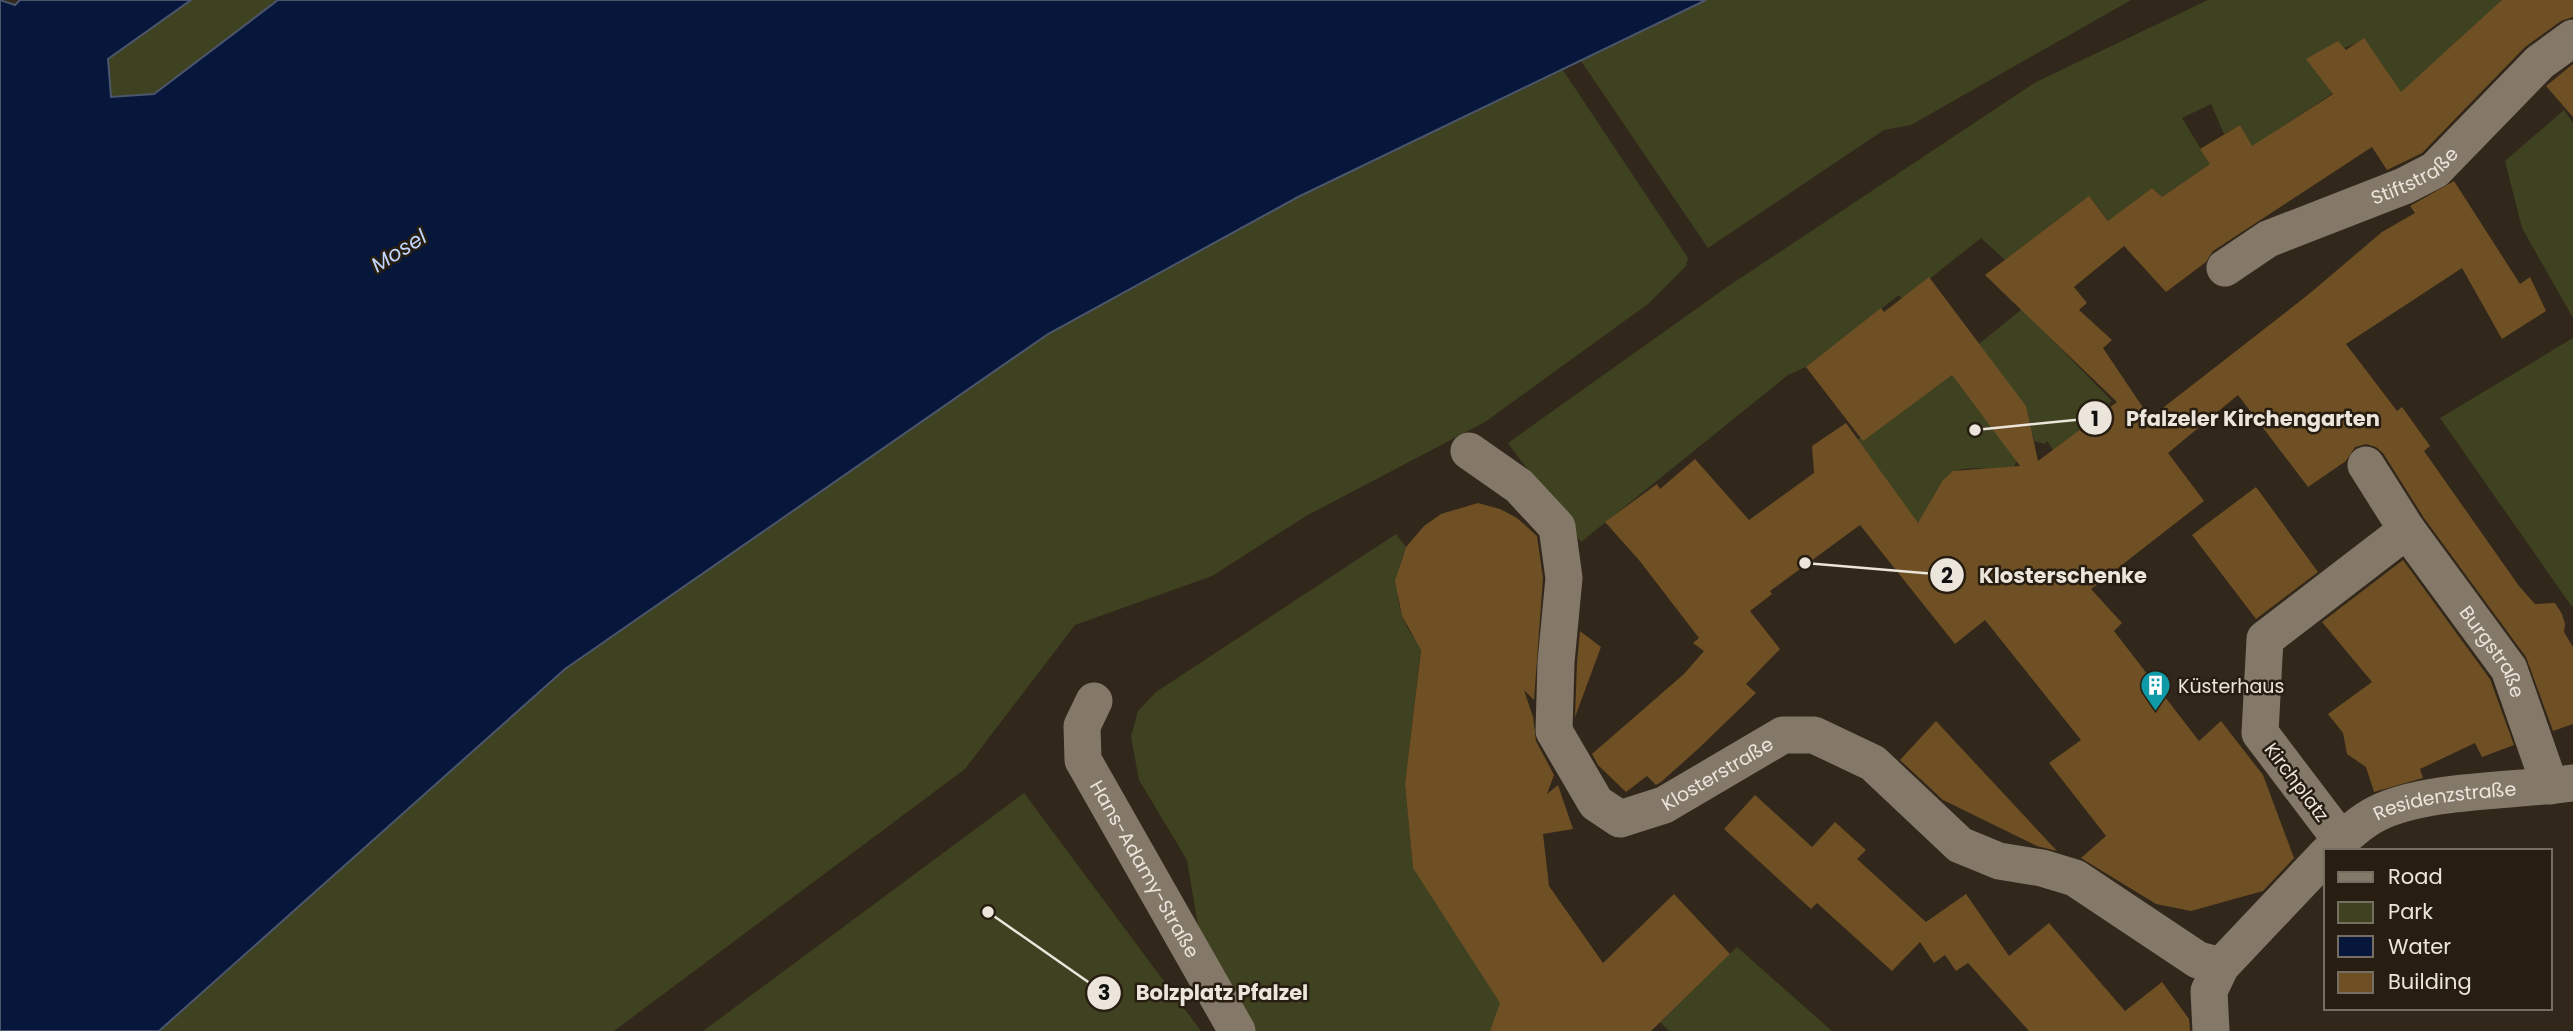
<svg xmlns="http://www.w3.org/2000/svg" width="2573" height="1031" viewBox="0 0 2573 1031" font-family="Poppins,sans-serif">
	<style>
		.green { fill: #3f4221 }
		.water { fill: #06173b; stroke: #4b556b; stroke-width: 2 }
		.building { fill: #6f5025 }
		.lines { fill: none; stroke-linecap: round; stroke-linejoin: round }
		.minor { stroke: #847869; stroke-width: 37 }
		.labels { text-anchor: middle; stroke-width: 5; stroke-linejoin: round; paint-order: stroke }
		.street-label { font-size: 19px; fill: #ebe5dc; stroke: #271e11 }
		.poi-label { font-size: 19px; fill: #ebe5dc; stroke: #271e11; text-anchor: start }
		.water-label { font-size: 21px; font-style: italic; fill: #c0d6ff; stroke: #271e11 }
		.leader { fill: none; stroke: #ebe5dc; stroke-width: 2.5 }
		.callout-dot { fill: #ebe5dc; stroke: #271e11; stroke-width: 2.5 }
		.mark-label { font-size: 21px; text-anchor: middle; font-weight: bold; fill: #111 }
		.callout-label { font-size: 21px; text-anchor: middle; font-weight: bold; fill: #ebe5dc; stroke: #271e11; stroke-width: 5; stroke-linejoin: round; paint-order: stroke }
	</style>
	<rect width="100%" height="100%" fill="#31271a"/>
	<!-- green -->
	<g class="green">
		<path d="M 191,0 L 278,0 L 154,94 L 110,97 L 108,59 Z"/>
		<path d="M 1706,0 L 2131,0 L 1911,125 L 1884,130 L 1708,248 L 1581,61 Z"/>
		<path d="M 2208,0 L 2506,0 L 2398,95 L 2385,69 L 2363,39 C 2340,54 2329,46 2307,59 L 2333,93 L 2252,147 L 2240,125 L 2224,134 L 2211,104 L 2182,118 L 2210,164 L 2162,197 L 2152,188 L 2117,215 L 2115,229 L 2089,196 L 2005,260 L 1981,238 L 1903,300 L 1899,295 L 1806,367 L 1788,375 L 1581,542 L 1508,443 L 1727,287 L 2036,82 Z"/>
		<path d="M 1563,70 L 1688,258 L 1686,266 L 1648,304 L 1485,422 L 1306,516 L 1212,576 L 1075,625 L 965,769 L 614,1031 L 159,1031 L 565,669 L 1048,334 L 1298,197 Z"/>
		<path d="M 2564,110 L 2573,123 L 2573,318 L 2522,228 L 2505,161 Z"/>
		<path d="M 2022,309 L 2112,401 L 2109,403 L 2111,407 L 2053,450 L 2047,441 L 2045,444 L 2034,441 L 2033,435 L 2028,436 L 2013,469 C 1996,470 1980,467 1964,469 C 1931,472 1935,518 1932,543 L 1880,478 L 1882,473 L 1857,440 L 1952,375 L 1982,415 L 2014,391 L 1979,344 Z"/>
		<path d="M 2573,338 L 2573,606 L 2572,607 L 2440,418 Z"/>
		<path d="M 1396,534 L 1406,547 C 1391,583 1395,617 1421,647 L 1405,784 L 1413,867 L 1501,1004 L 1490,1031 L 1256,1031 L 1208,954 L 1199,932 L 1187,860 L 1139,780 L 1131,737 L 1138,711 L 1156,692 Z"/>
		<path d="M 1024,793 L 1201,1031 L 703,1031 Z"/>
		<path d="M 1737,947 L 1832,1031 L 1669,1031 L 1660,1022 Z"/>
	</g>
	<!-- water -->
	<path class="water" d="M 0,0 L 15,5 L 20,0 L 191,0 L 108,59 L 111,97 L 154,94 L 278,0 L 1706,0 L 1298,197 L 1048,334 L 565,669 L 159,1031 L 0,1031 Z"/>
	<!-- building -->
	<g class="building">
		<path d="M 2502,0 L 2573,0 L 2573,17 L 2561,21 L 2525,47 L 2422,153 L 2387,170 L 2372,147 L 2213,251 L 2206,262 L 2166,292 L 2124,246 L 2074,287 L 2087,303 L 2079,310 L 2112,340 L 2103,348 L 2150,418 L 2309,294 L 2382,232 L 2415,213 L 2410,206 L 2454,181 L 2520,284 L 2530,277 L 2546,311 L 2502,339 L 2462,268 L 2346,344 L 2397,411 L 2402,407 L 2430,446 L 2424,451 L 2519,586 L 2535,604 L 2555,603 L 2562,614 L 2565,624 L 2564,632 L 2573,647 L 2573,724 L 2553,731 L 2526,657 L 2424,518 L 2383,453 L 2376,447 L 2366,444 L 2355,447 L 2346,461 L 2308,487 L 2238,395 L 2168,453 L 2204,501 L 2091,589 L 2122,623 L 2114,631 L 2199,741 L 2221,721 L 2263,775 L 2294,858 L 2263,891 L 2191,911 L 2156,904 L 2081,858 L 2106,836 L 2049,763 L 2081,740 L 1985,620 L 1955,644 L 1860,525 L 1770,591 L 1772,594 L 1750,611 L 1780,649 L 1746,684 L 1756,693 L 1698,749 L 1661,782 L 1656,785 L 1647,776 L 1626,792 L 1598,765 L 1592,754 L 1684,674 L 1704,651 L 1693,643 L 1699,638 L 1639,560 L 1605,522 L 1657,484 L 1660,489 L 1695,459 L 1749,520 L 1814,473 L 1812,446 L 1846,423 L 1918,523 L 1943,480 L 1953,471 L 2020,466 L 1952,375 L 1863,441 L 1806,367 L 1881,308 L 1884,312 L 1929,277 L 2026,406 L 2038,461 L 2117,402 L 1985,275 L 2089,196 L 2108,221 L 2152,188 L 2162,197 L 2210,164 L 2200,149 L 2240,125 L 2252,146 L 2333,94 L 2306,59 L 2338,41 L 2346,50 L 2364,38 L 2401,92 Z"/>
		<path d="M 2573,64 L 2573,117 L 2546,86 Z"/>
		<path d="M 2256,487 L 2318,572 L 2256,619 L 2192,535 Z"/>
		<path d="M 1478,503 L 1500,509 L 1517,518 L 1537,536 L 1543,578 L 1534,700 L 1524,690 L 1533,717 L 1536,741 L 1554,775 L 1547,794 L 1558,785 L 1573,829 L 1543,834 L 1549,886 L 1603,963 L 1674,894 L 1730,954 L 1651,1031 L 1490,1031 L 1500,1003 L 1413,868 L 1405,784 L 1421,650 L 1402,616 L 1395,581 L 1406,547 L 1424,526 L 1441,514 Z"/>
		<path d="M 2403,560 L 2490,679 L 2514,745 L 2482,757 L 2475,743 L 2420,769 L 2423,778 L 2374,792 L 2366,767 L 2347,754 L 2343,733 L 2328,714 L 2372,682 L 2322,622 Z"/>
		<path d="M 1580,631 L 1601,647 L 1575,717 L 1577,663 Z"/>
		<path d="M 1936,721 L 2057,851 L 2037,846 L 1943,800 L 1900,760 Z"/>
		<path d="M 1755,795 L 1812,847 L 1835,822 L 1866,850 L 1857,859 L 1926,922 L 1966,894 L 2009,956 L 2049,923 L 2125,1011 L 2162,982 L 2189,1019 L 2190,1031 L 2029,1031 L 1968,963 L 1956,971 L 1945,955 L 1934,963 L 1920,942 L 1892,971 L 1817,903 L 1811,909 L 1724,829 Z"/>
	</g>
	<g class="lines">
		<!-- minor -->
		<g class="minor">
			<path id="s1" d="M 2225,268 L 2268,239 L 2404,186 L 2435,170 L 2540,62 L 2573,38"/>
			<path id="s2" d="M 1469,451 L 1519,486 L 1557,527 L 1564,578 L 1556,662 L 1554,731 L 1596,803 L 1620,819 L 1664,805 L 1783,735 L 1814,735 L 1873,763 L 1960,845 L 1999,861 L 2042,868 L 2075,878 L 2198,960 L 2221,966"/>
			<path id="s3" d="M 2366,465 L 2407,530 L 2509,669 L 2550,786"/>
			<path id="s4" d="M 1094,701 L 1082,726 L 1083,760 L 1237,1031"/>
			<path d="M 2341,840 L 2260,733 L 2265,639 L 2407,530"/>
			<path id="s5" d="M 2330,851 C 2343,838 2360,822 2376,814 C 2424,789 2517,791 2572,783"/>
			<path d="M 2211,1031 L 2209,991 L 2221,966 L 2326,855"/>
		</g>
	</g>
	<!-- icons -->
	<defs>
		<symbol id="building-pin" viewBox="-11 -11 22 30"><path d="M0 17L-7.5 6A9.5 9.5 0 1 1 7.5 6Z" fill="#0f9aa8" stroke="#271e11"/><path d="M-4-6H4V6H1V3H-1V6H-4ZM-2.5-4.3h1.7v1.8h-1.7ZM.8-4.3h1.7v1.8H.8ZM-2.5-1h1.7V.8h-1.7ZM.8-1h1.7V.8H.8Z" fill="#fff"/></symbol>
	</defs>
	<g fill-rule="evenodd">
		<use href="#building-pin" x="2138" y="668" width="35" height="47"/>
	</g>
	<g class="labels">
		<!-- street labels -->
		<g class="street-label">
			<text dy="7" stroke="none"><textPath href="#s1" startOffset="212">Stiftstraße</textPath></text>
			<text dy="7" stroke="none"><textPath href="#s3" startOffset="226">Burgstraße</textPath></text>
			<text dy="7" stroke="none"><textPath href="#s2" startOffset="542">Klosterstraße</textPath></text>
			<text transform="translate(2297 782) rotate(53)" y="7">Kirchplatz</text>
			<text dy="7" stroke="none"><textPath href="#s5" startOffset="130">Residenzstraße</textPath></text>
			<text dy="7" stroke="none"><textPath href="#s4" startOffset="187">Hans-Adamy-Straße</textPath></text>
		</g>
		<!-- poi labels -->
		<g class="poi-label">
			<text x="2178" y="693">Küsterhaus</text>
		</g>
		<!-- water labels -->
		<g class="water-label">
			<text transform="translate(399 251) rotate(-32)" y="7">Mosel</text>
		</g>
	</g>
	<!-- callouts -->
	<path class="leader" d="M1975 430L2095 418M1805 563L1947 575M988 912L1104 993"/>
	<g class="callout-dot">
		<circle cx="1975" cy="430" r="7"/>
		<circle cx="1805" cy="563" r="7"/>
		<circle cx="988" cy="912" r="7"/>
		<circle cx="2095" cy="418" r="18"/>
		<circle cx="1947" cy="575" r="18"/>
		<circle cx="1104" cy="993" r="18"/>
	</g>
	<g class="mark-label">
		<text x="2095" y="426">1</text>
		<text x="1947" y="583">2</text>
		<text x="1104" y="1000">3</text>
	</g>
	<g class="callout-label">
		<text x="2253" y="426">Pfalzeler Kirchengarten</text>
		<text x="2063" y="583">Klosterschenke</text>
		<text x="1222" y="1000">Bolzplatz Pfalzel</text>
	</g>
	<!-- legend -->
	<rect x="2324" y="849" width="228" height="161" fill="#271e11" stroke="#756e62" stroke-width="2"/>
	<rect x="2338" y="872" width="35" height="10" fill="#847869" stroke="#756e62" stroke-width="2"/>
	<text x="2388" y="884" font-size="21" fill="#ebe5dc">Road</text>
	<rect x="2338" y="902" width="35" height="21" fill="#3f4221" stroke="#756e62" stroke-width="2"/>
	<text x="2388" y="919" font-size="21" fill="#ebe5dc">Park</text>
	<rect x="2338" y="936" width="35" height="21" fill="#06173b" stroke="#756e62" stroke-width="2"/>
	<text x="2388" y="954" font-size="21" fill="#ebe5dc">Water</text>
	<rect x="2338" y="972" width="35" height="21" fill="#6f5025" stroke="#756e62" stroke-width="2"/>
	<text x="2388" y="989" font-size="21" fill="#ebe5dc">Building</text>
</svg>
